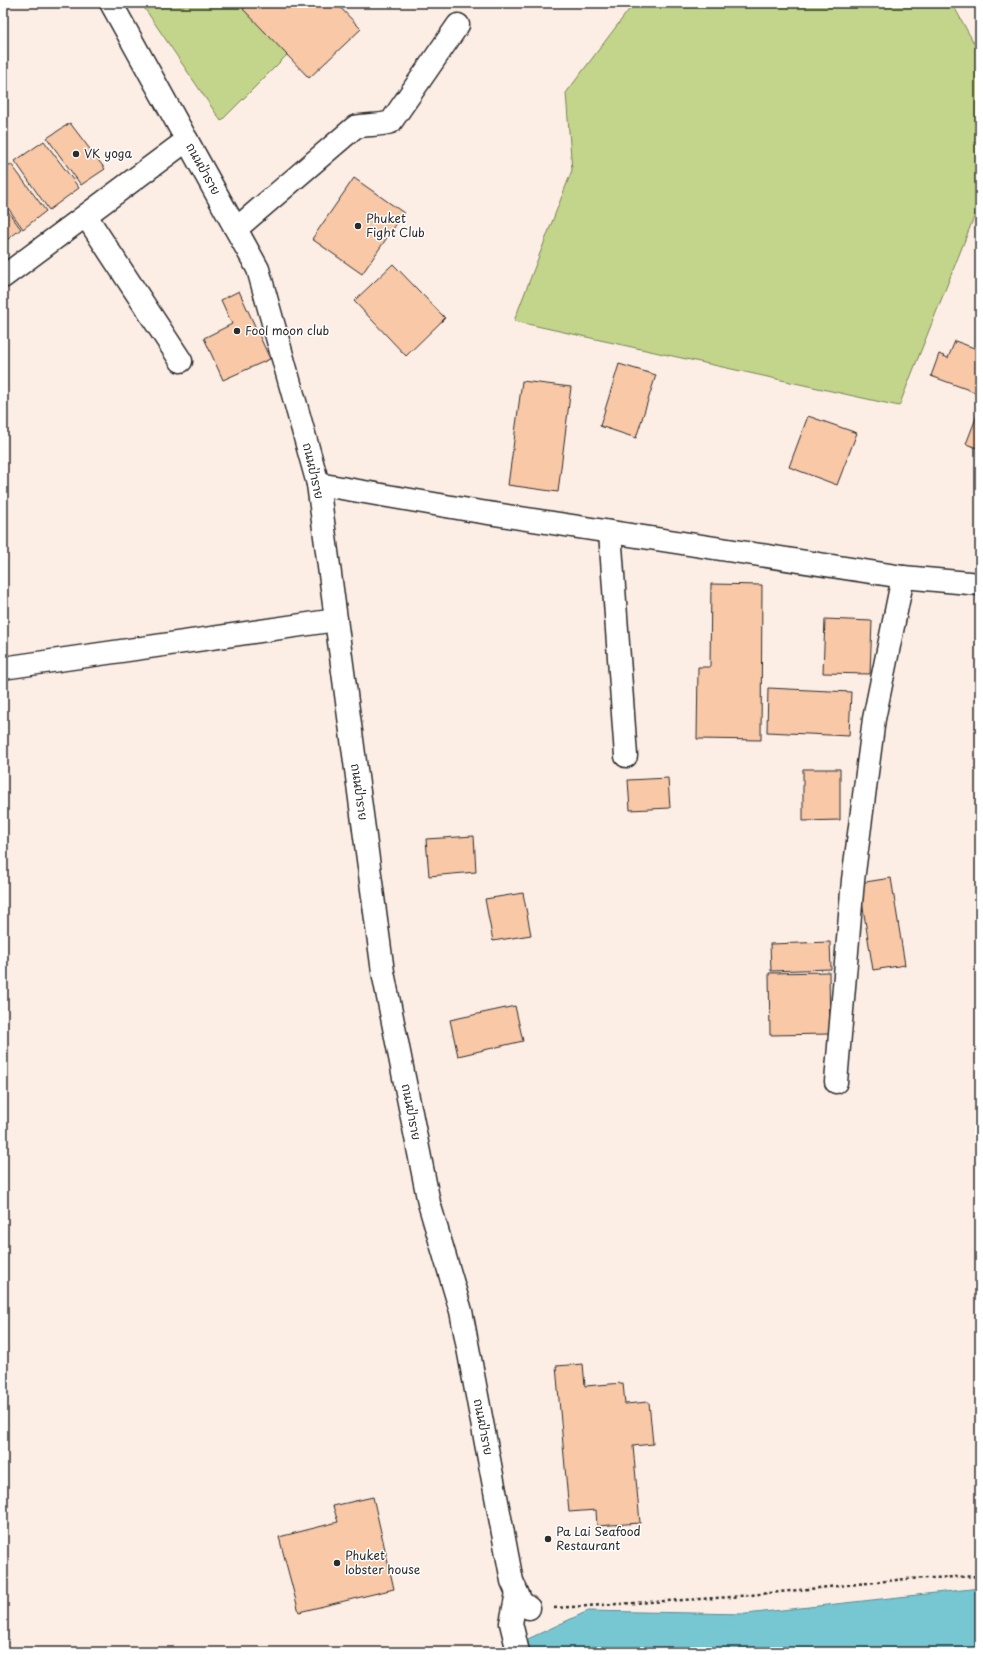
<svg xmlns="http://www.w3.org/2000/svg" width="983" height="1655" viewBox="0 0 983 1655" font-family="'Playpen Sans','Playpen Sans Thai',sans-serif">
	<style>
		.green { fill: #c3d58a; stroke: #77805a }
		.water { fill: #77c7d3; stroke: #598990 }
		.building { fill: #f8c8a7; stroke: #2b2b2b }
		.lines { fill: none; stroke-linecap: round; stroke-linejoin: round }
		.minor-casing { stroke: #2b2b2b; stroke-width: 25 }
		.path { stroke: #2b2b2b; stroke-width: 2.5; stroke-dasharray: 3 3; stroke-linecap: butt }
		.minor { stroke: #fff; stroke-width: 22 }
		.poi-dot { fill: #2b2b2b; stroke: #fff; stroke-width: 1.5 }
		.labels { text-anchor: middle; stroke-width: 3; stroke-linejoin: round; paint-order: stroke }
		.poi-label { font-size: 12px; fill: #2b2b2b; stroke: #fff; text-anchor: start }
		.street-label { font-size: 12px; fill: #2b2b2b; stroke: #fff }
	</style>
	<rect width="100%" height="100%" fill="#fdeee5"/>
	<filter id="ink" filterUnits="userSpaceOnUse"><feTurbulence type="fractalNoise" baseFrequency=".025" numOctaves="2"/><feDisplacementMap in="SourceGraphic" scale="8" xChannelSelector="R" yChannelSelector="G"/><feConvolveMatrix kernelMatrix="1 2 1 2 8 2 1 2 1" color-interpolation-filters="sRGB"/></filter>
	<g filter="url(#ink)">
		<!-- green -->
		<g class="green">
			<path d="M 141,3 L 339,3 L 221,121 Z"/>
			<path d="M 634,3 L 952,3 L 980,54 L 980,202 L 899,406 L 514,321 L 572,170 L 566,93 Z"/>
		</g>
		<!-- water -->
		<path class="water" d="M 980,1588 L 980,1652 L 500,1652 L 588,1611 L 746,1614 Z"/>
		<!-- building -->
		<g class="building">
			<path d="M 249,3 L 336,3 L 361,29 L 309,78 L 243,9 Z"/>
			<path d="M 70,123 L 105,169 L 81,185 L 47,138 Z"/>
			<path d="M 44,141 L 79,188 L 49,210 L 15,161 Z"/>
			<path d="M 11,164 L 46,211 L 23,229 L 3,201 L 3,169 Z"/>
			<path d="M 354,178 L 404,213 L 362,274 L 312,239 Z"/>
			<path d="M 3,205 L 21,229 L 3,243 Z"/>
			<path d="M 393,264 L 445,318 L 406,356 L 354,301 Z"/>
			<path d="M 239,291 L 270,359 L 223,380 L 204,338 L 232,324 L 221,300 Z"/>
			<path d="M 955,341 L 980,350 L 980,394 L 931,376 L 939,354 L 948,358 Z"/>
			<path d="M 619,364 L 656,375 L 636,438 L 600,426 Z"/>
			<path d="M 522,381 L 571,387 L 558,492 L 508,485 Z"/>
			<path d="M 979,410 L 980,410 L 980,449 L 966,444 Z"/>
			<path d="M 808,416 L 857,433 L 837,485 L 789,467 Z"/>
			<path d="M 711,584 L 762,585 L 761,740 L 697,739 L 698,667 L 710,667 Z"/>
			<path d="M 825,619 L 872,621 L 870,674 L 823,673 Z"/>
			<path d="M 768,688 L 851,692 L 849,736 L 767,732 Z"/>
			<path d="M 803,769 L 840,769 L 840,820 L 803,821 Z"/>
			<path d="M 668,778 L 670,808 L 630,810 L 628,780 Z"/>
			<path d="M 474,836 L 476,872 L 429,876 L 426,839 Z"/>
			<path d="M 891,878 L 905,965 L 873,970 L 859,883 Z"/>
			<path d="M 523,893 L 531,935 L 493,941 L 485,899 Z"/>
			<path d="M 830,942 L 831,969 L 771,971 L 770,944 Z"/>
			<path d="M 829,972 L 830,1034 L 770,1035 L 769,973 Z"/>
			<path d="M 515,1006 L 523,1041 L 458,1056 L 450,1020 Z"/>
			<path d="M 583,1364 L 585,1386 L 623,1383 L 625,1404 L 649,1402 L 653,1444 L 633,1446 L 640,1523 L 597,1526 L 596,1510 L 569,1512 L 556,1366 Z"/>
			<path d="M 373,1497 L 394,1589 L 299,1612 L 279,1537 L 338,1522 L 333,1506 Z"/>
		</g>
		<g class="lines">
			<defs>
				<g id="minor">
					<path d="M 111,3 L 258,269 L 318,484 L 383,972 L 429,1203 L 461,1311 L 512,1581 L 521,1602 L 529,1608"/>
					<path d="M 86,216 L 181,361"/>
					<path d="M 236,229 L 355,127 C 367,124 379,126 391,122 L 458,25"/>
					<path d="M 3,277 L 187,140"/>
					<path d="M 318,484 L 475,511 L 903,577 L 980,584"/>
					<path d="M 610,532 L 626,756"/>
					<path d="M 3,668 L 336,620"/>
					<path d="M 836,1082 L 853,880 L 874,719 L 903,577"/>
					<path d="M 517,1593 L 511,1623 L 518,1652"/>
				</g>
			</defs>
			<!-- minor casing -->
			<use href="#minor" class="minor-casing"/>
			<!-- path -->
			<path class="path" d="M 554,1608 L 731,1597 L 906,1579 L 980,1576"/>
			<!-- minor -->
			<use href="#minor" class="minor"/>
		</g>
	</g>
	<!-- markers -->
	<g class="poi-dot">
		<circle cx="76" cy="154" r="4"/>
		<circle cx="358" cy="226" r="4"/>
		<circle cx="237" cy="331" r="4"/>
		<circle cx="548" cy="1539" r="4"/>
		<circle cx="337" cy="1563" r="4"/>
	</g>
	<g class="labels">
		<!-- poi labels -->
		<g class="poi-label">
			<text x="84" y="158">VK yoga</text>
			<text x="366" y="223">Phuket<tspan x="366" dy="14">Fight Club</tspan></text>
			<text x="245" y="335">Fool moon club</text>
			<text x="556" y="1536">Pa Lai Seafood<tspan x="556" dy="14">Restaurant</tspan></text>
			<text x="345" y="1560">Phuket<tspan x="345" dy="14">lobster house</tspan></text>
		</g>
		<!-- street labels -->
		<g class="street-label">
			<text transform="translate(203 169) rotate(61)" y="4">ถนนป่าราย</text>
			<text transform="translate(313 471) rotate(77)" y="4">ถนนป่าราย</text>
			<text transform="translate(359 792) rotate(82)" y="4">ถนนป่าราย</text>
			<text transform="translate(411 1112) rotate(79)" y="4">ถนนป่าราย</text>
			<text transform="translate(483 1427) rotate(79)" y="4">ถนนป่าราย</text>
		</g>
	</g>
	<!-- margin -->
	<rect width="983" height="1655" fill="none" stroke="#fff" stroke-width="16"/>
	<rect x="8" y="8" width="967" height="1639" fill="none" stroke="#2b2b2b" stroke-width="1.5" filter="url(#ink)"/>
</svg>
